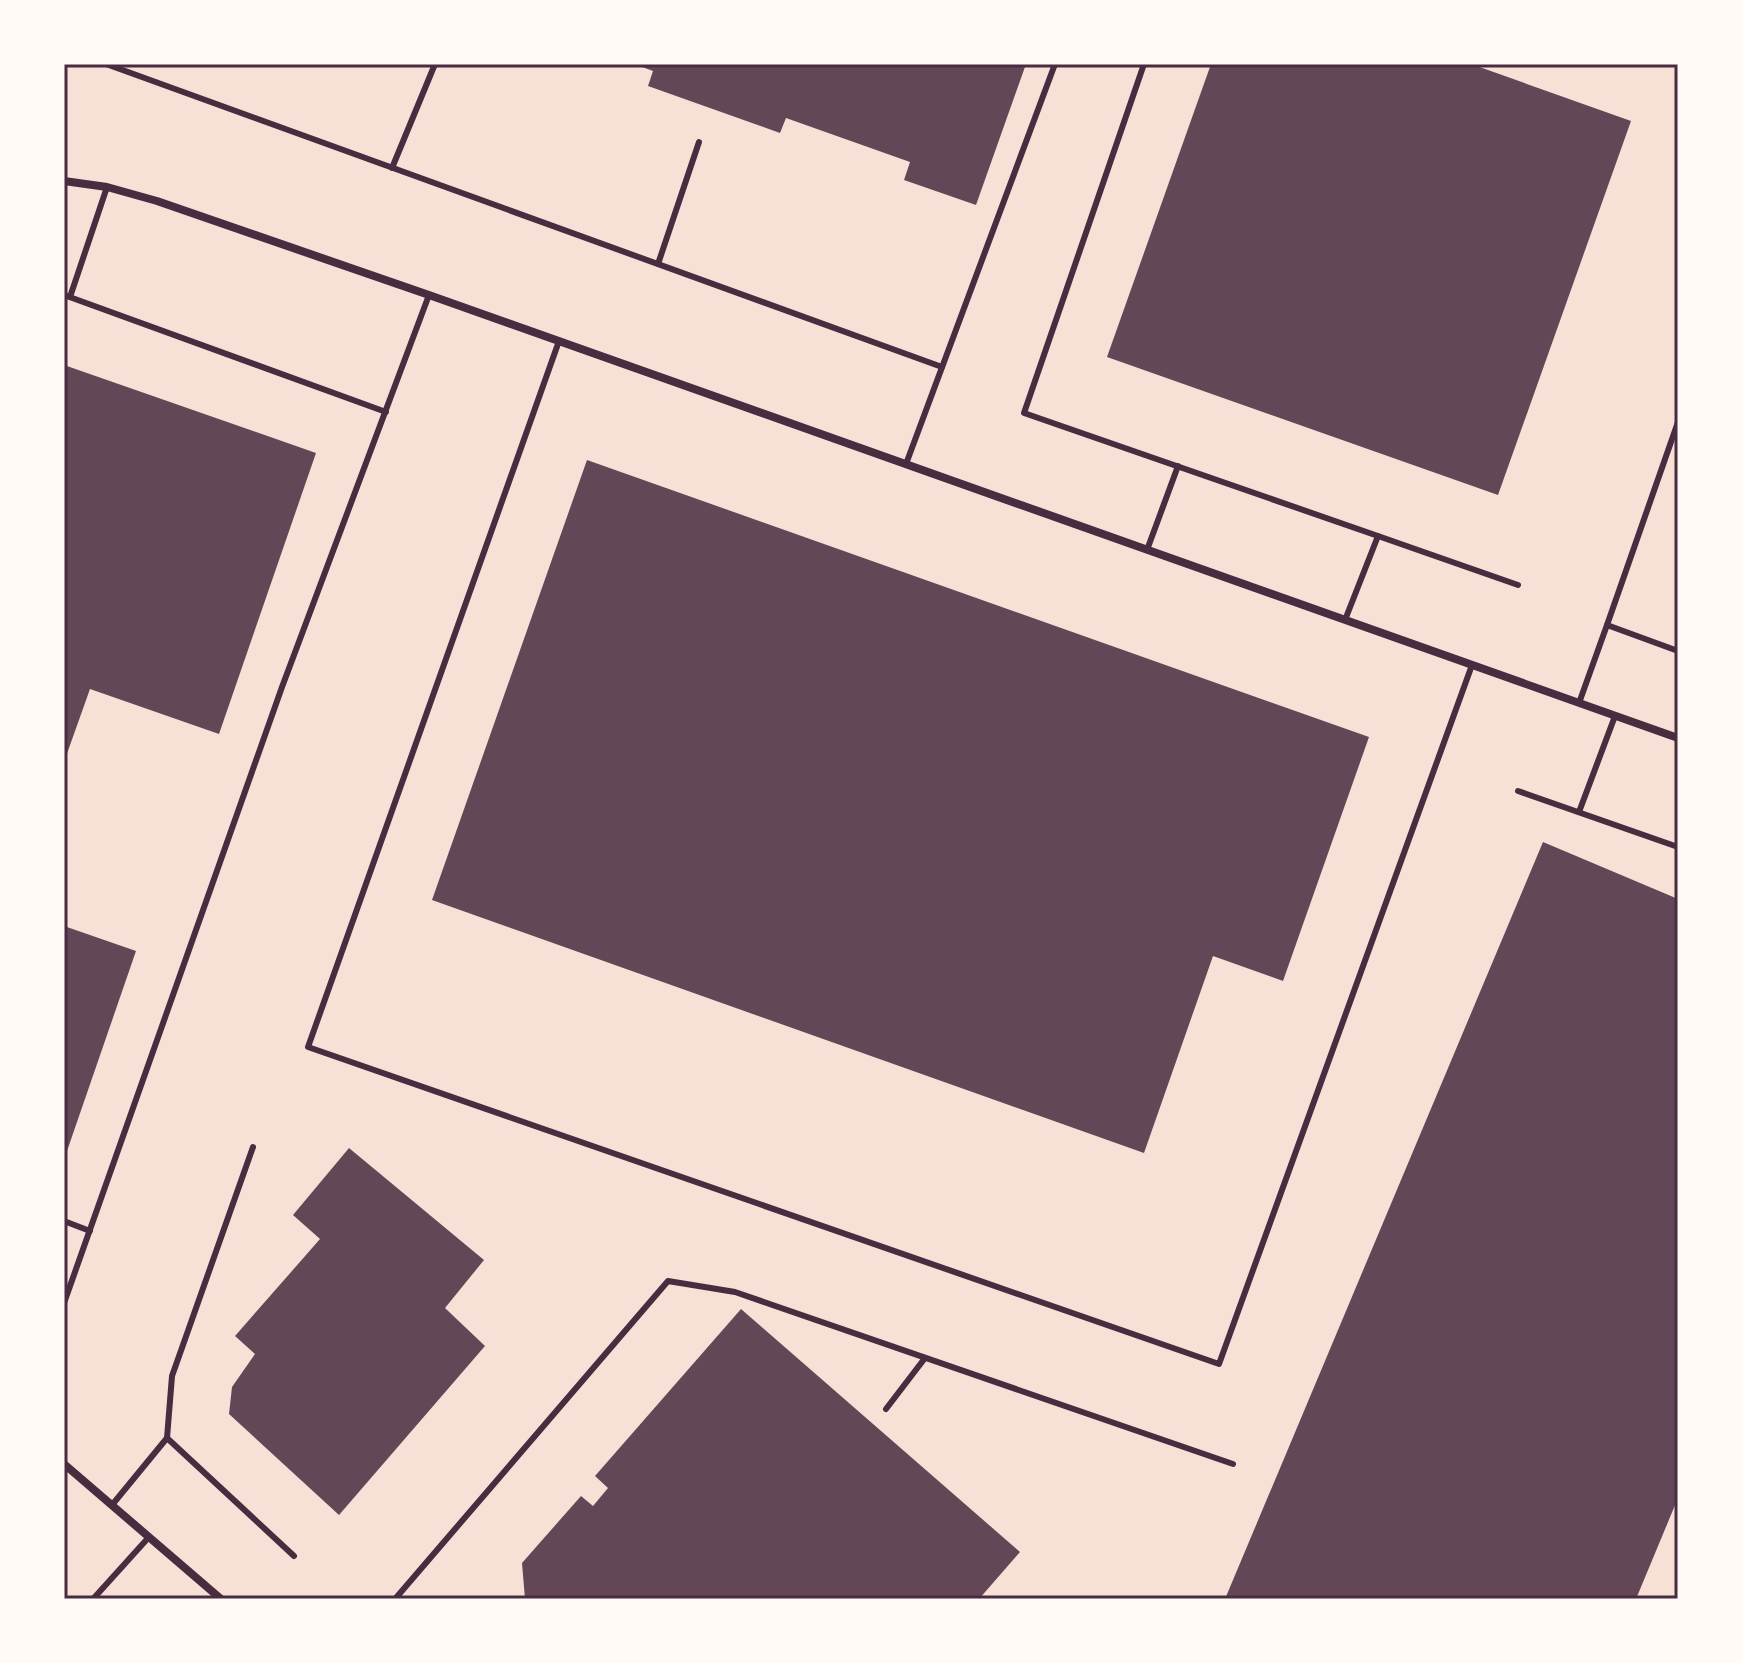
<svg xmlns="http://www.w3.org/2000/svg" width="1742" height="1663" viewBox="0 0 1742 1663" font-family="Manrope,sans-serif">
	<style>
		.building { fill: #644757 }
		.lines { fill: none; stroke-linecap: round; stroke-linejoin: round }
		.service { stroke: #4a2c40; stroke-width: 6 }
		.minor { stroke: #4a2c40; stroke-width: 8 }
		.neatline { fill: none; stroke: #4a2c40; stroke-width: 3 }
	</style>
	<rect width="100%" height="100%" fill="#f7e1d7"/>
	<!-- building -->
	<g class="building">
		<path d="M 634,64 L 1026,64 L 976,205 L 904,180 L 910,162 L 786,118 L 780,133 L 648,86 L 653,71 Z"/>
		<path d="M 1211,64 L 1471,64 L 1631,121 L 1498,495 L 1107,357 Z"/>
		<path d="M 64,365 L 316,453 L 219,734 L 90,689 L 64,762 Z"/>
		<path d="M 587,460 L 1369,737 L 1283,981 L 1213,956 L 1144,1153 L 432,900 Z"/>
		<path d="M 1543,842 L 1678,899 L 1678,1498 L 1636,1599 L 1225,1599 Z"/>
		<path d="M 64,926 L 136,951 L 67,1151 L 64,1151 Z"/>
		<path d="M 349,1148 L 484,1260 L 445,1308 L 485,1346 L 339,1515 L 229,1414 L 232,1387 L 255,1354 L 235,1336 L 320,1239 L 293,1215 Z"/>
		<path d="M 741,1309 L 1020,1552 L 979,1599 L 525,1599 L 522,1563 L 581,1496 L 593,1506 L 608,1488 L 595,1476 Z"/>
	</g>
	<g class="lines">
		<!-- service -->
		<g class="service">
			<path d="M 106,64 L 942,367"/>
			<path d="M 1144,64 L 1024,413 L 1378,536"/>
			<path d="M 392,168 L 435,64"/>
			<path d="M 658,264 L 699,142"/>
			<path d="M 64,295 L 386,412"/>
			<path d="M 70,297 L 107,187"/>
			<path d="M 559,341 L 308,1047 L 1219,1364 L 1472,665"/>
			<path d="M 906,464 L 1055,64"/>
			<path d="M 1147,550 L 1178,466"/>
			<path d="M 1345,620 L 1378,536 L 1518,585"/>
			<path d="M 1607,625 L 1678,422"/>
			<path d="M 1579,703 L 1607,625 L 1678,651"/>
			<path d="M 1518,791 L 1678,847"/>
			<path d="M 1579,812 L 1615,716"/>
			<path d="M 64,1221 L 90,1231"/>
			<path d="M 64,1303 L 282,687 L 429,295"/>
			<path d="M 886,1409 L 925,1358"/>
			<path d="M 167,1438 L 172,1376 L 253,1147"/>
			<path d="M 112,1505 L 167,1438 L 294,1556"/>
			<path d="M 93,1599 L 149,1537"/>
			<path d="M 395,1599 L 668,1281 L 735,1292 L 1233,1464"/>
		</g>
		<!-- minor -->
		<g class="minor">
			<path d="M 64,181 L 107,187 L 157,201 L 429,295 L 1678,738"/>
			<path d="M 64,1464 L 221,1599"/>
		</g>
	</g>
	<!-- border -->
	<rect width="1742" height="1663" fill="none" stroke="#fffaf5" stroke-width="132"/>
	<rect x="66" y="66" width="1610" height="1531" class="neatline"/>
</svg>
